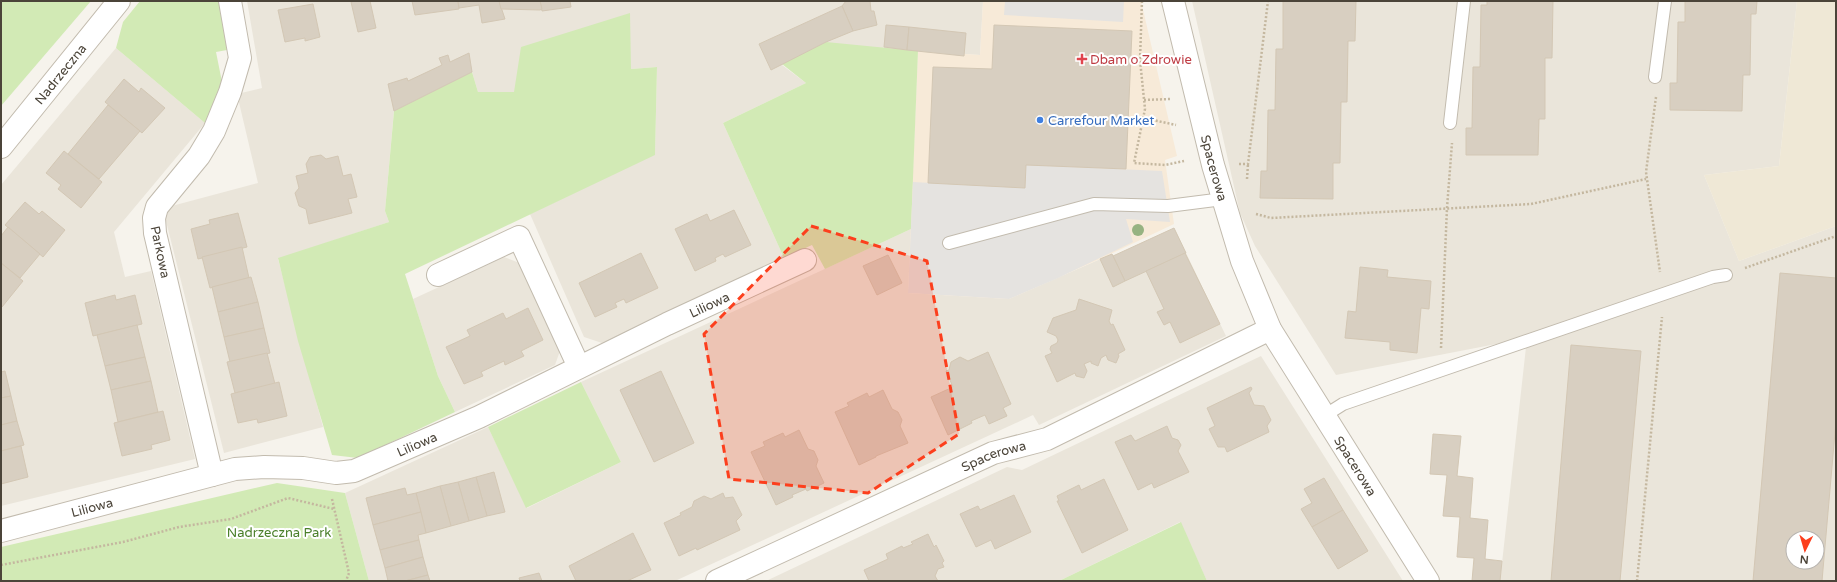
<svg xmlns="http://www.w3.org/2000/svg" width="1837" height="582" viewBox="0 0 1837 582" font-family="'Varela Round',sans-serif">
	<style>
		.residential { fill: #eae5da; fill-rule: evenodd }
		.commercial { fill: #f7ead8 }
		.education { fill: #efe8d6 }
		.green { fill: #d2eab5 }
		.parking { fill: #e5e3e0 }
		.building { fill: #d8cfc1; stroke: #d3c7b4; fill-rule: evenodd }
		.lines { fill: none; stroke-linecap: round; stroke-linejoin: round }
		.lane-casing { stroke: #c2bbae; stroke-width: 14 }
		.street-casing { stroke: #c2bbae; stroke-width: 24 }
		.path { stroke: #c4b79f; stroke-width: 2.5; stroke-dasharray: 2 2; stroke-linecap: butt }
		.lane { stroke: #fff; stroke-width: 12 }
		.street { stroke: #fff; stroke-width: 22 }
		.tree { fill: #97b381 }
		.marked { fill: #fc3f1d; fill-opacity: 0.2; stroke: #fc3f1d; stroke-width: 3; stroke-dasharray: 8 5; stroke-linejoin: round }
		.health-dot { fill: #e0444e; stroke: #fff; stroke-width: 1.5 }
		.shop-dot { fill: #3f7fe0; stroke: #fff; stroke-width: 1.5 }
		.labels { text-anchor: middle; stroke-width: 4; stroke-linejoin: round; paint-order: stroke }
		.health-label { font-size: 13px; fill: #be3a42; stroke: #fff; text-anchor: start }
		.street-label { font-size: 13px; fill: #4b4439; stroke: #fff }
		.shop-label { font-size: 13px; fill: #366cbe; stroke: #fff; text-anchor: start }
		.park-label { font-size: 13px; fill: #4a7f2a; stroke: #fff }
	</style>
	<rect width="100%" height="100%" fill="#f6f3ec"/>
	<!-- residential -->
	<g class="residential">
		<path d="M 247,1 L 983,1 L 980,55 L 918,51 L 782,65 L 806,83 L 723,123 L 784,258 L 602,343 L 584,337 L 530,214 L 655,154 L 657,67 L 631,69 L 514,92 L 478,92 L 472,72 L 394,110 L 385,211 L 389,222 L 278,259 L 323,427 L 224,453 L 164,213 L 168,207 L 258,183 L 237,94 L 262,88 Z"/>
		<path d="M 1192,1 L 1797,1 L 1779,166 L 1704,175 L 1739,261 L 1836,226 L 1836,581 L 1500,581 L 1527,338 L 1336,375 L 1255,246 L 1240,213 ZM 1793,538 L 1817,538 L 1817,562 L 1793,562 Z"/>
		<path d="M 116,48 L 205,123 L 114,232 L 125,277 L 151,271 L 195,459 L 1,506 L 1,185 Z"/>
		<path d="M 1174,228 L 1226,336 L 1039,425 L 1033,415 L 675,581 L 369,581 L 345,493 L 488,427 L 527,508 L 621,462 L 581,382 L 911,229 L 908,293 L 1009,299 L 1112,254 L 1114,256 Z"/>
		<path d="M 504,257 L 522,264 L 561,348 L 555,365 L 455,412 L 438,376 L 413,299 Z"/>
		<path d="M 1261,356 L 1403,581 L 1207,581 L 1180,522 L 1059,581 L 766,581 L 1007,467 L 1022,470 Z"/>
	</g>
	<!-- commercial -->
	<path class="commercial" d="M 983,1 L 1141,1 L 1177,156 L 1165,160 L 1174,224 L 1100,259 L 1009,299 L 908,293 L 918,51 L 980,55 Z"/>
	<!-- education -->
	<path class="education" d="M 1797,1 L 1836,1 L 1836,226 L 1739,261 L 1704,175 L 1779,166 Z"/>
	<!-- green -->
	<g class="green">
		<path d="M 1,1 L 91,1 L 1,106 Z"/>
		<path d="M 140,1 L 219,1 L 227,50 L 216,52 L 223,87 L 205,123 L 116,48 L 123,22 Z"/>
		<path d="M 630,13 L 631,69 L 657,67 L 655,155 L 405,274 L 438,376 L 455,412 L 358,458 L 332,455 L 298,341 L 278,258 L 389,222 L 385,211 L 394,111 L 472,72 L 478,92 L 514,92 L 521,47 Z"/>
		<path d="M 826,42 L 918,51 L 911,229 L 825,269 L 812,245 L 784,258 L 723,123 L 806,83 L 782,64 Z"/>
		<path d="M 581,382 L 621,462 L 526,508 L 488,427 Z"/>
		<path d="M 277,483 L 345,493 L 369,581 L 1,581 L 1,547 Z"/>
		<path d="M 1181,522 L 1207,581 L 1059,581 Z"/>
	</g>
	<!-- parking -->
	<g class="parking">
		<path d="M 1005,1 L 1124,1 L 1123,22 L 1004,15 Z"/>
		<path d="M 1026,165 L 1162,171 L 1170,222 L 1126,219 L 1133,242 L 1058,278 L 1009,299 L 908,293 L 913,182 L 1025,188 Z"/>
	</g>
	<!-- building -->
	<g class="building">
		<path d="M 356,1 L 370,1 L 376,28 L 358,32 L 351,2 Z"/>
		<path d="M 412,1 L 458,1 L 459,9 L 415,15 Z"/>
		<path d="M 458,1 L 499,1 L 505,19 L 482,23 L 479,5 L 459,8 Z"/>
		<path d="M 540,1 L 570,1 L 571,7 L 542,11 Z"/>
		<path d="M 540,1 L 542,9 L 540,10 L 501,9 L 499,1 Z"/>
		<path d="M 846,1 L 870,1 L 871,11 L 874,11 L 877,25 L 853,31 L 842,6 Z"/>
		<path d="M 1283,1 L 1356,1 L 1355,41 L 1348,41 L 1347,102 L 1341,102 L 1340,163 L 1333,163 L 1333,199 L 1260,198 L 1261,171 L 1267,171 L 1268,110 L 1275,110 L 1276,49 L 1283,49 Z"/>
		<path d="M 1487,1 L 1553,1 L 1552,58 L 1545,58 L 1545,119 L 1539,119 L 1538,155 L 1466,155 L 1466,128 L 1472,128 L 1473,67 L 1480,67 L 1481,5 L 1487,5 Z"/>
		<path d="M 1685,1 L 1757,1 L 1756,14 L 1751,14 L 1750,75 L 1743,75 L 1742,111 L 1670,110 L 1670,83 L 1677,83 L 1678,22 L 1685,22 Z"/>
		<path d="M 313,4 L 320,37 L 305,41 L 305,38 L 285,42 L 278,10 Z"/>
		<path d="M 842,6 L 853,31 L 826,42 L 771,70 L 759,44 Z"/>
		<path d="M 886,25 L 909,27 L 907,50 L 884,47 Z"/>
		<path d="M 994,25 L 1132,31 L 1126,169 L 1026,165 L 1025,188 L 928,183 L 933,67 L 992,69 Z"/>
		<path d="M 909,27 L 966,33 L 964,56 L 907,50 Z"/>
		<path d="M 469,53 L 472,72 L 394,111 L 388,84 L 407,78 L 408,81 L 442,65 L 439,58 L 448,55 L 450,62 Z"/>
		<path d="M 124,79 L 139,92 L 141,88 L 165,108 L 142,133 L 105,102 Z"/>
		<path d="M 108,105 L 140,131 L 99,179 L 68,154 Z"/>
		<path d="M 64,151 L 102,182 L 81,208 L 58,189 L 61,185 L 46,173 Z"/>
		<path d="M 321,155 L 326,159 L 338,156 L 343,176 L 351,174 L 357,197 L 348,199 L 352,213 L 309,224 L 306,209 L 299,206 L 295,193 L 299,188 L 296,176 L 308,173 L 306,164 L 310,157 Z"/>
		<path d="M 25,202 L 39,214 L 42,211 L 65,230 L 43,257 L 5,225 Z"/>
		<path d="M 734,210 L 751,245 L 725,257 L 723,254 L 715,258 L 716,261 L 695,271 L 675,229 L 707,214 L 710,221 Z"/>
		<path d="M 238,213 L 247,247 L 198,259 L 191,229 L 210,224 L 209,220 Z"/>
		<path d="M 8,227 L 40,254 L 20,278 L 1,263 L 1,236 Z"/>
		<path d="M 1174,228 L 1186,253 L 1125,281 L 1113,256 Z"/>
		<path d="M 242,247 L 249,278 L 210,288 L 202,257 Z"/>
		<path d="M 641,253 L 658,288 L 626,303 L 624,299 L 615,303 L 617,307 L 595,317 L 579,283 Z"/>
		<path d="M 1185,253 L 1220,324 L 1180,343 L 1170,322 L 1164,325 L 1157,312 L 1164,309 L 1146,271 Z"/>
		<path d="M 1112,254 L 1125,281 L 1113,287 L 1100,259 Z"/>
		<path d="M 888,255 L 902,283 L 877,295 L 863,266 Z"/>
		<path d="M 1,263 L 23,281 L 2,307 L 1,306 Z"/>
		<path d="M 1360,267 L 1388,270 L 1387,277 L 1431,281 L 1429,309 L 1421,308 L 1417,353 L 1390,350 L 1390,342 L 1345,338 L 1348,311 L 1356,312 Z"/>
		<path d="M 1780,273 L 1836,278 L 1836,421 L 1822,581 L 1753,581 ZM 1793,538 L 1817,538 L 1817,562 L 1793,562 Z"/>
		<path d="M 251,277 L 258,302 L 218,312 L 212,287 Z"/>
		<path d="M 115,295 L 116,300 L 135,295 L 142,324 L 93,336 L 85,303 Z"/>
		<path d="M 1079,299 L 1112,310 L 1109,321 L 1111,325 L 1113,324 L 1125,350 L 1118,354 L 1119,356 L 1116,363 L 1108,360 L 1106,355 L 1101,358 L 1098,366 L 1091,363 L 1091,361 L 1084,364 L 1087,371 L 1084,378 L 1076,376 L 1075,373 L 1057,382 L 1045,356 L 1052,353 L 1050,349 L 1051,346 L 1057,343 L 1058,340 L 1056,336 L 1047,332 L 1053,318 L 1076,310 Z"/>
		<path d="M 258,302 L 264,328 L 224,337 L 218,312 Z"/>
		<path d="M 528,308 L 543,340 L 521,351 L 524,356 L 505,365 L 504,361 L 481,372 L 483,376 L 464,384 L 446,347 L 470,336 L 467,330 L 503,313 L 506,319 Z"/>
		<path d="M 137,325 L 145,357 L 105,366 L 97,335 Z"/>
		<path d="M 264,328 L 270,353 L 230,362 L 224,337 Z"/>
		<path d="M 1571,345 L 1641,351 L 1620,581 L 1551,581 Z"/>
		<path d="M 988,352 L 1011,404 L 1003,408 L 1007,416 L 989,424 L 985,415 L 971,421 L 972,423 L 948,435 L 931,397 L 953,387 L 946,371 L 949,370 L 951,362 L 960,357 L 968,361 Z"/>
		<path d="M 267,353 L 275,384 L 235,393 L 227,362 Z"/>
		<path d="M 145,357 L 151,381 L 111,390 L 105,366 Z"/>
		<path d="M 5,371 L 11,396 L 1,398 L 1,372 Z"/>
		<path d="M 661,371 L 694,443 L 654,462 L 620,390 Z"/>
		<path d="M 151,381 L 158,412 L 118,422 L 111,390 Z"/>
		<path d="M 279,382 L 287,416 L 258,423 L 257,419 L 238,423 L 231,394 Z"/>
		<path d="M 1251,387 L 1252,389 L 1249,393 L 1254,405 L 1264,406 L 1271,420 L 1267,426 L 1269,432 L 1227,452 L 1225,447 L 1218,447 L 1209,429 L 1215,426 L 1207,408 Z"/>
		<path d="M 883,390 L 892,409 L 898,412 L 902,420 L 900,426 L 908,443 L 876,456 L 876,457 L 859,465 L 835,412 L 849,406 L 847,403 L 867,393 L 869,397 Z"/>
		<path d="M 11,396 L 17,421 L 1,425 L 1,398 Z"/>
		<path d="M 163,411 L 170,440 L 151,445 L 152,449 L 122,456 L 114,423 Z"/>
		<path d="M 17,421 L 24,445 L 1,451 L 1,425 Z"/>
		<path d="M 1167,426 L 1172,438 L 1178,440 L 1181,445 L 1178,451 L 1189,472 L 1154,488 L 1152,483 L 1138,490 L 1115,442 L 1131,435 L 1135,441 Z"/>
		<path d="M 799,430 L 808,449 L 814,451 L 818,460 L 816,466 L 824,483 L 807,491 L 806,489 L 792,495 L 793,497 L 776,505 L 751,452 L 765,446 L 763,442 L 783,433 L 785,437 Z"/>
		<path d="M 1433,434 L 1461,436 L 1457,476 L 1473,478 L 1470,518 L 1488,520 L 1485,559 L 1502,561 L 1500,581 L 1472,581 L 1474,558 L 1457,557 L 1460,517 L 1443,516 L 1447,475 L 1430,474 Z"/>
		<path d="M 21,446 L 28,477 L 1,484 L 1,451 Z"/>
		<path d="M 494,472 L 505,512 L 487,516 L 476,477 Z"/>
		<path d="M 476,477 L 487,516 L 469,521 L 458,482 Z"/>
		<path d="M 1324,478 L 1343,510 L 1312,527 L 1301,509 L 1312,503 L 1304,489 Z"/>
		<path d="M 1104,479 L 1128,530 L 1082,553 L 1057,501 L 1059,501 L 1057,496 L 1079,485 L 1081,490 Z"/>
		<path d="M 458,482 L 469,521 L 451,526 L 440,486 Z"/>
		<path d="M 440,486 L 451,526 L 426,533 L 416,493 Z"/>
		<path d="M 405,488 L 407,495 L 416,493 L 421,512 L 373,525 L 366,498 Z"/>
		<path d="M 723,493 L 725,498 L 733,497 L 742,515 L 736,521 L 740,530 L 697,550 L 696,548 L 679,556 L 664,523 L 681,515 L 680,513 L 692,507 L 694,501 L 704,496 L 711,499 Z"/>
		<path d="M 1014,495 L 1031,532 L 995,549 L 991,540 L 976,547 L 960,514 L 978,506 L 980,510 Z"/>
		<path d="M 1343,510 L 1368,551 L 1338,569 L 1312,527 Z"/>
		<path d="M 421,512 L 426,533 L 418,535 L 419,540 L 380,550 L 373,525 Z"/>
		<path d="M 633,533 L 651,570 L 627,581 L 576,581 L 569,566 Z"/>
		<path d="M 928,534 L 934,547 L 936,545 L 944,561 L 942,563 L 944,567 L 938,569 L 935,576 L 938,581 L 869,581 L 864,570 L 888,559 L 886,554 L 902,546 L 903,548 L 913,544 L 911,542 Z"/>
		<path d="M 419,540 L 423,557 L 385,568 L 380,550 Z"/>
		<path d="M 423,557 L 428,575 L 405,581 L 388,581 L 385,568 Z"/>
		<path d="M 539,573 L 542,581 L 520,581 L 519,578 Z"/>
		<path d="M 428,575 L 430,581 L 405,581 Z"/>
	</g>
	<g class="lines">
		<defs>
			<g id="lane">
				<path d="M 1655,77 L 1665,1"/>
				<path d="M 1450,123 L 1464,1"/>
				<path d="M 949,243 L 1094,204 L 1168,206 L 1223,199"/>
				<path d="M 1324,416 L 1343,404 L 1713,277 L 1726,275"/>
			</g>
			<g id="street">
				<path id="s1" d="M 1173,1 L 1213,165 L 1242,261 L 1270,329 L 1428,581"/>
				<path id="s2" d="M 1,147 L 119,1"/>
				<path d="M 438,275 L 519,237 L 579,367"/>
				<path d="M 212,475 L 155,233 L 154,218 L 157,207 L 199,156 L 214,131 L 230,92 L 240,58 L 230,1"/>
				<path id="s3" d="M 1,531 L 235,469 L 264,467 L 303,468 L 336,473 L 354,471 L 479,417 L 667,324 L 805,260"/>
				<path id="s4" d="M 717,581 L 993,453 L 1047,439 L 1270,329"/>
			</g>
		</defs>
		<!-- lane casing -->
		<use href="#lane" class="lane-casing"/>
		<!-- street casing -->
		<use href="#street" class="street-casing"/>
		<!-- path -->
		<g class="path">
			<path d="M 1142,1 L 1140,60 L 1145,109 L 1134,163 L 1165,165 L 1184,161"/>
			<path d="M 1656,97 L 1646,172 L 1660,272"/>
			<path d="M 1144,100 L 1170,99"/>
			<path d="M 1144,118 L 1176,125"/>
			<path d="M 1239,164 L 1248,164 L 1268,1"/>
			<path d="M 1247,179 L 1248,164"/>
			<path d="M 1256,214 L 1271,218 L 1531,204 L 1646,179"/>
			<path d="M 1745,268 L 1836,236"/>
			<path d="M 1441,348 L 1447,208 L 1452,143"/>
			<path d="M 332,499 L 349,573 L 346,581"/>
			<path d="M 1,565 L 123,542 L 179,527 L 231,519 L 288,498 L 334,509"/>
			<path d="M 1637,581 L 1662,317"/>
		</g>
		<!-- lane -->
		<use href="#lane" class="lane"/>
		<!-- street -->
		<use href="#street" class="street"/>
	</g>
	<!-- trees -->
	<circle class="tree" cx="1138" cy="230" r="6"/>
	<!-- marked area -->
	<path class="marked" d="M 811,226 L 927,261 L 959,434 L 868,493 L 729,479 L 704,334 Z"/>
	<!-- markers -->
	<path class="health-dot" d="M1080 53h4v4h4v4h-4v4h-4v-4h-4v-4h4z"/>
	<circle class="shop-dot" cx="1040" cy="120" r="4"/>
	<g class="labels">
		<!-- health labels -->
		<g class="health-label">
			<text x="1090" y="64">Dbam o Zdrowie</text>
		</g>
		<!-- street labels -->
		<g class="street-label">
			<text dy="5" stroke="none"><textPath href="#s2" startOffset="94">Nadrzeczna</textPath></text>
			<text dy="5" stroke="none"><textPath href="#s1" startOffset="172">Spacerowa</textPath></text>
			<text transform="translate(161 252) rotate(78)" y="5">Parkowa</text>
			<text dy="5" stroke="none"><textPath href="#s3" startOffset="754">Liliowa</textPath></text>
			<text dy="5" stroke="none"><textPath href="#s3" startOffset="430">Liliowa</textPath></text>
			<text dy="5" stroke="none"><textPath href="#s4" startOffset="304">Spacerowa</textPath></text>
			<text dy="5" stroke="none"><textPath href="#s1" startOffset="504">Spacerowa</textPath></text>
			<text dy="5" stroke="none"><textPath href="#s3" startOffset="94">Liliowa</textPath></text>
		</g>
		<!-- shop labels -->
		<g class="shop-label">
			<text x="1048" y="125">Carrefour Market</text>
		</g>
		<!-- park labels -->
		<g class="park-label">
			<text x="279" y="537">Nadrzeczna Park</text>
		</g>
	</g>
	<!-- border -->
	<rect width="1837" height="582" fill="none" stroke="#4b4439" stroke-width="4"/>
	<!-- north arrow -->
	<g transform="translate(1805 550) rotate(185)"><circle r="19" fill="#ffffff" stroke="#b7b4b0"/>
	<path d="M0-3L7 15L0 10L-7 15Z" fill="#fc3f1d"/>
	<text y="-6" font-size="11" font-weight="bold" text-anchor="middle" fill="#4b4439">N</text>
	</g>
</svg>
